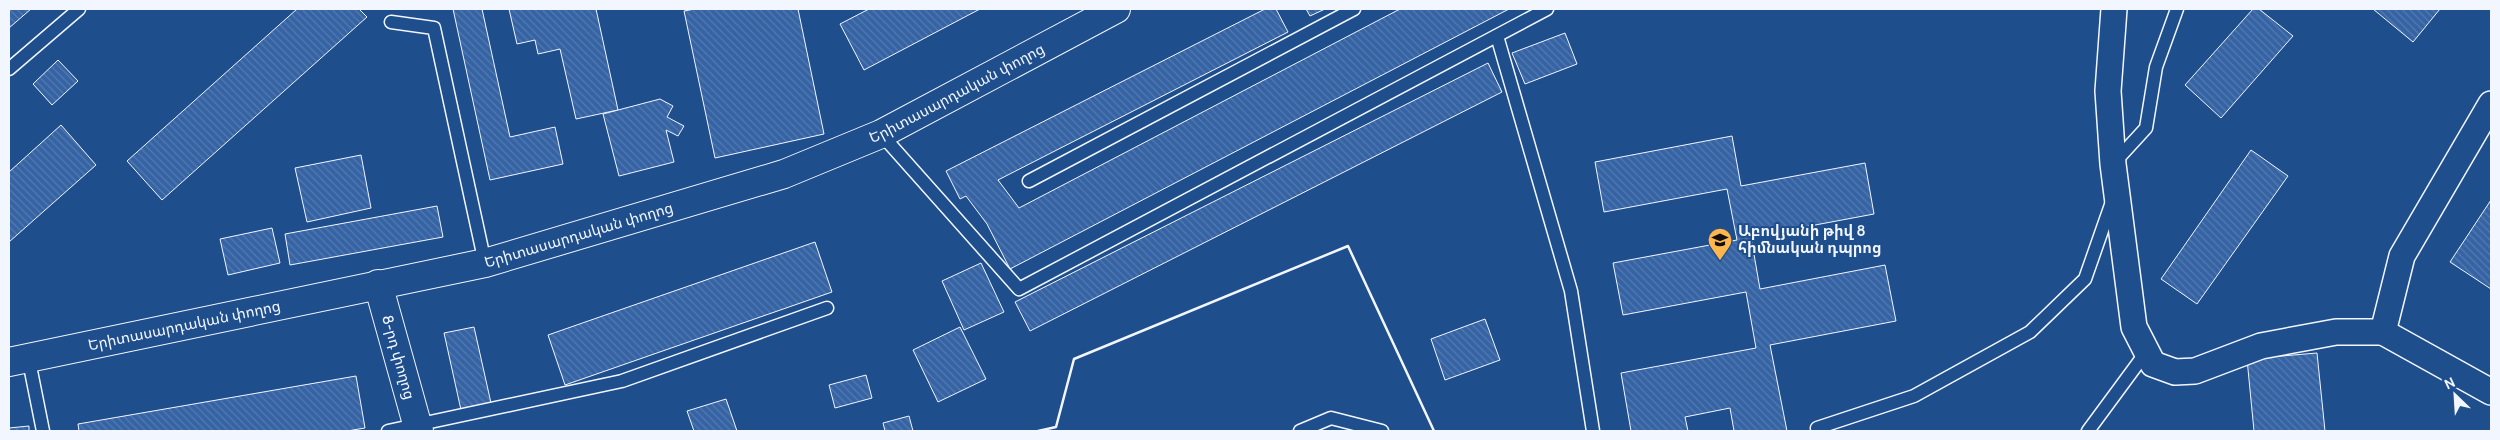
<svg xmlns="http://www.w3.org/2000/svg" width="2500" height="440" viewBox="0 0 2500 440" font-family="Cabin,'Noto Sans Armenian',sans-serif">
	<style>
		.building { fill: url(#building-back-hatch); stroke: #f2f6ff }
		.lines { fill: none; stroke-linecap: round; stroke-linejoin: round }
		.lane-casing { stroke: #f2f6ff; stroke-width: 15 }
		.street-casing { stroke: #f2f6ff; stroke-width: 28 }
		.secondary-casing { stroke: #f2f6ff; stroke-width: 30 }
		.lane { stroke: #1f4e8c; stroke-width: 12 }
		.street { stroke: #1f4e8c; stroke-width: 25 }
		.secondary { stroke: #1f4e8c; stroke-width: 28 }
		.wall { stroke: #f2f6ff; stroke-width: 2.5 }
		.labels { text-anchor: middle; stroke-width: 4; stroke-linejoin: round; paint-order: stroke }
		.street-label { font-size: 15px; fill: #f2f6ff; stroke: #1f4e8c }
		.poi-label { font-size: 15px; font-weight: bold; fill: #f2f6ff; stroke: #1f4e8c; text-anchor: start }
	</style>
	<defs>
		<pattern id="building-back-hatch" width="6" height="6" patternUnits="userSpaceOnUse" patternTransform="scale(1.25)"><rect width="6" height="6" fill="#3563a3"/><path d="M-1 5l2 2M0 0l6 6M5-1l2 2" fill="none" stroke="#537ab1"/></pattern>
	</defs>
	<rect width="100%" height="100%" fill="#1f4e8c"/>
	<!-- building -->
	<g class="building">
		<path d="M 9,9 L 31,9 L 9,28 Z"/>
		<path d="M 297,9 L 359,9 L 367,17 L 162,200 L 127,161 Z"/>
		<path d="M 453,9 L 482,9 L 510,137 L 555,127 L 563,164 L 490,180 Z"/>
		<path d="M 509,9 L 596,9 L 618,110 L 576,119 L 560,49 L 538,54 L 535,40 L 517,44 Z"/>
		<path d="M 695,9 L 798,9 L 824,134 L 715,158 L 684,11 Z"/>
		<path d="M 869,9 L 980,9 L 864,70 L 840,24 Z"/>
		<path d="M 1265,9 L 1276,9 L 1288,32 L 998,180 L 1019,208 L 1400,9 L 1509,9 L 1010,269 L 987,224 L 966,196 L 960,199 L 946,171 Z"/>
		<path d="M 1306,9 L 1325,9 L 1310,16 Z"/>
		<path d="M 2253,9 L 2259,9 L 2293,36 L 2221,118 L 2185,85 Z"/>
		<path d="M 2373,9 L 2440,9 L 2413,42 Z"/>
		<path d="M 1565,33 L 1577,64 L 1525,84 L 1512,53 Z"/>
		<path d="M 58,60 L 78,81 L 52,105 L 33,84 Z"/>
		<path d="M 1488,63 L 1502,92 L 1030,331 L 1015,302 Z"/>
		<path d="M 660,99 L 673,106 L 667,117 L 684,126 L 678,136 L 666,130 L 674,162 L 619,176 L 603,114 Z"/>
		<path d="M 61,125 L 96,165 L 9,242 L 9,172 Z"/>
		<path d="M 1732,136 L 1741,186 L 1865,163 L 1874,214 L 1751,237 L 1760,289 L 1885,265 L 1896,321 L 1770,345 L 1787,431 L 1734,431 L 1730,408 L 1685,417 L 1688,431 L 1631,431 L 1621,373 L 1756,348 L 1746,292 L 1623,315 L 1613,263 L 1737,240 L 1727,189 L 1604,212 L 1595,162 Z"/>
		<path d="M 2251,150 L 2288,176 L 2197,304 L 2161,279 Z"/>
		<path d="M 361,155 L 371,208 L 307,222 L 295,168 Z"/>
		<path d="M 2491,200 L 2491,289 L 2450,262 Z"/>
		<path d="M 437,206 L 443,237 L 290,265 L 285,234 Z"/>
		<path d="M 272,228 L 280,263 L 228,275 L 220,239 Z"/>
		<path d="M 815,242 L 832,292 L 565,385 L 548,335 Z"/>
		<path d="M 981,263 L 1004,312 L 964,330 L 942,281 Z"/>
		<path d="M 1485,319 L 1500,360 L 1445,380 L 1431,339 Z"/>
		<path d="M 474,327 L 491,403 L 461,410 L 444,333 Z"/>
		<path d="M 960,327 L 986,379 L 938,402 L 913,350 Z"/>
		<path d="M 2317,353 L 2325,431 L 2254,431 L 2247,359 Z"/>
		<path d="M 866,375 L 872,398 L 835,408 L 829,385 Z"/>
		<path d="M 356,376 L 365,428 L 347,431 L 79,431 L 78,424 Z"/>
		<path d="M 726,399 L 737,431 L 694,431 L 687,411 Z"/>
		<path d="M 909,416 L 913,431 L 885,431 L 883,423 Z"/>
		<path d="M 29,426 L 29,431 L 9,431 L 9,428 Z"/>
	</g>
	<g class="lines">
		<defs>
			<g id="lane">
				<path d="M 391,22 L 434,28 L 485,263"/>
				<path d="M 1497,36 L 1571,291 L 1593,431"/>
				<path d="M 9,69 L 79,9"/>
				<path d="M 881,134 L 1019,289 L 1547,9"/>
				<path d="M 2113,164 L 2146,128 L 2156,67 L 2177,9"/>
				<path d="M 1029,181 L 1354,9"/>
				<path d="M 28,356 L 43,431"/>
				<path d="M 1817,428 L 1914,396 L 2030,332 L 2085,279 L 2113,199"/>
				<path d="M 388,431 L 622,381 L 827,308"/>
				<path d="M 1300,431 L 1331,418 L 1382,431"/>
				<path d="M 2088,431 L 2147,351"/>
			</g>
			<g id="street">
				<path d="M 2114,9 L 2108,91 L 2113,164 L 2134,327 L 2153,364 L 2175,372 L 2195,371 L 2261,346 L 2336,332 L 2383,332 L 2402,256 L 2491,104"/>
				<path d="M 2383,332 L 2491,392"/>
			</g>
			<g id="secondary">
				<path id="s1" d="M 378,284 L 419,431"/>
				<path id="s2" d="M 9,362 L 485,263 L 784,174 L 881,134 L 1116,9"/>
			</g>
		</defs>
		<!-- lane casing -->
		<use href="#lane" class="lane-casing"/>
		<!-- street casing -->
		<use href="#street" class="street-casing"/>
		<!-- secondary casing -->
		<use href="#secondary" class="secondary-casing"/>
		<!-- lane -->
		<use href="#lane" class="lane"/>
		<!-- street -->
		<use href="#street" class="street"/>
		<!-- secondary -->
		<use href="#secondary" class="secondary"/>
		<!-- wall -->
		<path class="wall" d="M 1038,431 L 1056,427 L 1074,359 L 1348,246 L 1434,431"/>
	</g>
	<!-- icons -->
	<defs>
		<symbol id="school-pin" viewBox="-11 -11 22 30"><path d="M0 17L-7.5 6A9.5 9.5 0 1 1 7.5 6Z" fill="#ffb74d" stroke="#1f4e8c"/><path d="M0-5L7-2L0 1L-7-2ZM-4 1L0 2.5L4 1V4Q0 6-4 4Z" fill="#111"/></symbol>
	</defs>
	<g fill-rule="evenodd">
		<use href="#school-pin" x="1706" y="226" width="28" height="38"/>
	</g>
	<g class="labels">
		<!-- street labels -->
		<g class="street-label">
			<text dy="5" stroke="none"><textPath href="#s2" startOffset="989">Երիտասարդական փողոց</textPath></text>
			<text dy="5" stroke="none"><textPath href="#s2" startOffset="584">Երիտասարդական փողոց</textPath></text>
			<text dy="5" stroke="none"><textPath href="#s2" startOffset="179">Երիտասարդական փողոց</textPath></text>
			<text dy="5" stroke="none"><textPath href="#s1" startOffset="76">8-րդ փողոց</textPath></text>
		</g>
		<!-- poi labels -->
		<g class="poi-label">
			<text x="1738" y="236">Աբովյանի թիվ 8<tspan x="1738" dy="17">հիմնական դպրոց</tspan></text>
		</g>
	</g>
	<!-- border -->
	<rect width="2500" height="440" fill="none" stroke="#f2f6ff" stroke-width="20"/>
	<!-- north arrow -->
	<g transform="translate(2455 395) rotate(335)" stroke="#1f4e8c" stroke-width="4" paint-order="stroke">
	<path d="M0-4L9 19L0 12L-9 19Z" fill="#f2f6ff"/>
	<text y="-8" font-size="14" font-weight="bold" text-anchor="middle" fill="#f2f6ff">N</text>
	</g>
</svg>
